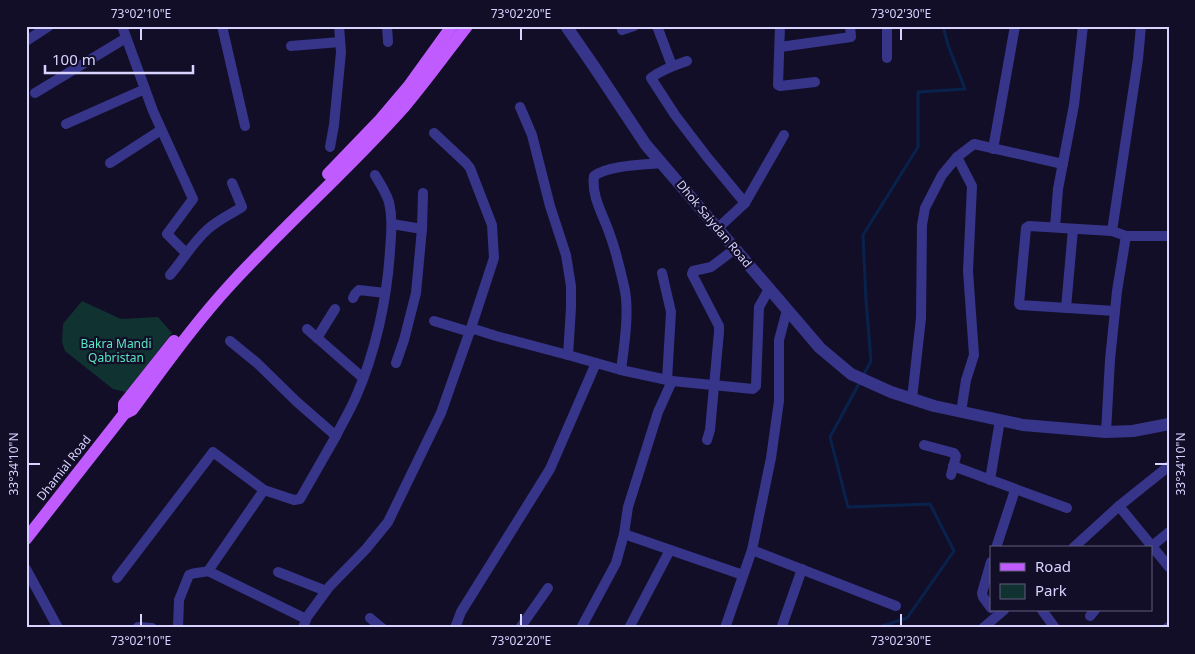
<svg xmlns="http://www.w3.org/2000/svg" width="1195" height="654" viewBox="0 0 1195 654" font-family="'Noto Sans',sans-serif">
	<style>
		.green { fill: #103230 }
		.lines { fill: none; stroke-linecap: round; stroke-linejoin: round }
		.stream { stroke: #08224c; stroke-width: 3 }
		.minor { stroke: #37358a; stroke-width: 10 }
		.tertiary { stroke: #37358a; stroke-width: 12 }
		.primary { stroke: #bf5bff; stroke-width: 12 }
		.ticks { fill: none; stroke: #d8d4ff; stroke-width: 2 }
		.labels { text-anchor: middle; stroke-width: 4.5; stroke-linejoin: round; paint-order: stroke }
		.street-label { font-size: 12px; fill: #d8d4ff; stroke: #120e28 }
		.park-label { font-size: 12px; fill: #56e9c1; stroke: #120e28 }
		.neatline { fill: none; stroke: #d8d4ff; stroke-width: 2 }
		.ticks-label { font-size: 12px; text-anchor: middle; fill: #d8d4ff }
	</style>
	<rect width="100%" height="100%" fill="#120e28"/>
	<!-- green -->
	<path class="green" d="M 82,301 L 121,319 L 158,317 L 172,333 L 126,392 L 113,389 L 65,351 L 62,342 L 63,324 Z"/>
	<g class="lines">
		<!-- stream -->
		<g class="stream">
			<path d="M 863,376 L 871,361 L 866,300 L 863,235 L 918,147 L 918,92 L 965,89 L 948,45 L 943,26"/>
			<path d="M 860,382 L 830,437 L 848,507 L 930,504 L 954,551 L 907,618 L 876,628"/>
		</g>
		<!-- minor -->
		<g class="minor">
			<path d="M 122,26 L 153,111 L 193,199 L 167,234 L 186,253"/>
			<path d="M 222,26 L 245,126"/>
			<path d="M 387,26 L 388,42"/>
			<path d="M 657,26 L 672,66"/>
			<path d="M 780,26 L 778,85 L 780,86 L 815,82"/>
			<path d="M 887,26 L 887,58"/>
			<path d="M 622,30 L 634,26"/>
			<path d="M 26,41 L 49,26"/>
			<path d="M 291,46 L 340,42"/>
			<path d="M 780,47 L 851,37 L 850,26"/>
			<path d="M 687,61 C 675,65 661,70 651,78 L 675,115 L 707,157 L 745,203"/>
			<path d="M 35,93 L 126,38"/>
			<path d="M 520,107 L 532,135 L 550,206 L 566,255 L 571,286 L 571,308 L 568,355"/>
			<path d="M 66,124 L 145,89"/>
			<path d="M 330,147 L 334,125 L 341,52 L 339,26"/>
			<path d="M 993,149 L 1015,26"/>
			<path d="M 957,157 L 972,186 L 968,271 L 974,355 L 966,380 L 961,412"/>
			<path d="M 110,163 L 161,130"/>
			<path d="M 392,224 L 422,229"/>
			<path d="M 1055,227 L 1058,189 L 1074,105 L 1083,26"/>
			<path d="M 717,229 L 745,203 L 784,135"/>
			<path d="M 1112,231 L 1138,59 L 1141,26"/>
			<path d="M 662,273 L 671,312 L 667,380"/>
			<path d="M 170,275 C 183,260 193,242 208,229 C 218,220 231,214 242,207 L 232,183"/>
			<path d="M 353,298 L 355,294 L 359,290 L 385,293"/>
			<path d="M 1066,308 L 1073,229"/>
			<path d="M 1115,311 L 1020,305 L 1019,304 L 1026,228 L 1029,226 L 1112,231 L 1126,236 L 1169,236"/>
			<path d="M 434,321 L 470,332"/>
			<path d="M 471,328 L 496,336 L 568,355 L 621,370 L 672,381 L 753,389 L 756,386 L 759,307 L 769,289"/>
			<path d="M 307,329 L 363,378"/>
			<path d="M 317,338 L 335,309"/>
			<path d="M 230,341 L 257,363 L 297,402 L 336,436 C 342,424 349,412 355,399 C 375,354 387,300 390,251 C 391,235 393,219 389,202 C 386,193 380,183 375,175"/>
			<path d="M 396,363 L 404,340 L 416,293 L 422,229 L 423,193"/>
			<path d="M 621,370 C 624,347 630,310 624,286 C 620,269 616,251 610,235 C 604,216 591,197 594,176 C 609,165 643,165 662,163"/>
			<path d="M 912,399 L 921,318 L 922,225 L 925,208 L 942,175 L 957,157 L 974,144 L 1063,164"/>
			<path d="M 1106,432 L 1110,360 L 1117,291 L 1126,236"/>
			<path d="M 707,440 L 710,430 L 719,332 L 719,326 L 692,274 L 693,271 L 711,267 L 735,249"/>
			<path d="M 924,445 L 954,453 L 956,456 L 951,475"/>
			<path d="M 953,466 L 1067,508"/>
			<path d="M 990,480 L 1000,420"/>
			<path d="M 1119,506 L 1169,567"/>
			<path d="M 624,534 L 743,575"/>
			<path d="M 1152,546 L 1169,532"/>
			<path d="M 996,548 L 1015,490"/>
			<path d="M 1073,548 L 1119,506 L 1169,466"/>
			<path d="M 752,550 L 896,606"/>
			<path d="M 991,562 L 982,593 L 983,597 L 991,608"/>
			<path d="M 26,569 L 58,628"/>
			<path d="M 208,571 L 306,619"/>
			<path d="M 278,572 L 326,591"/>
			<path d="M 117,578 L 213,452 L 264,490 L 294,500 L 300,499 L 336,436"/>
			<path d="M 1042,610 L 1055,628"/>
			<path d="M 1090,616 L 1095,610"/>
			<path d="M 370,618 L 382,628"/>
			<path d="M 782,626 L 802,569"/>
			<path d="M 138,627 L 152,628"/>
			<path d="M 178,628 L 179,600 L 189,575 C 195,572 201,573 208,571 L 264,490"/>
			<path d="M 303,628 L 307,617 L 329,587 L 366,549 L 388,522 L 441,413 L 471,328 L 494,258 L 492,225 L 470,168 L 466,163 L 434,133"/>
			<path d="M 455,628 L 461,612 L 550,469 L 596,363"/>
			<path d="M 520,628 L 548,588"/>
			<path d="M 581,628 L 616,563 L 624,534 L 628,507 L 658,412 L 672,381"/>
			<path d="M 629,628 L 670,550"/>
			<path d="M 725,628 L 752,550 L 771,458 L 779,401 L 779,340 L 787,310"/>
			<path d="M 983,628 L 1004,610"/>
			<path d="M 1167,628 L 1169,627"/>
		</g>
		<!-- tertiary -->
		<path class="tertiary" d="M 566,26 L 593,65 L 646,145 L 820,348 L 851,374 L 891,392 L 934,406 L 1023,425 L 1106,432 L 1133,431 L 1169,424"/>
		<!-- primary -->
		<g class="primary">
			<path d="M 328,174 L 380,120 L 408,87 L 452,26"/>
			<path d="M 124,414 L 124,404 L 174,341"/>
			<path d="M 26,539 L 124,414 L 132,410 C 164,367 195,323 231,284 C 287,223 349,169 404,107 C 426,81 446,53 467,26"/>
		</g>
	</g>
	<!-- ticks -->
	<path class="ticks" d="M 141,28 L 141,40M 521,28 L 521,40M 901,28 L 901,40M 28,464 L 40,464M 1155,464 L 1168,464M 141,614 L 141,626M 521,614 L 521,626M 901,614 L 901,626"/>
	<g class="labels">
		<!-- street labels -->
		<g class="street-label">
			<text transform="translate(714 224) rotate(50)" y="4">Dhok Saiydan Road</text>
			<text transform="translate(64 468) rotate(-52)" y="4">Dhamial Road</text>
		</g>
		<!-- park labels -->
		<g class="park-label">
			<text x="116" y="348">Bakra Mandi<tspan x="116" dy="14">Qabristan</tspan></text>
		</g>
	</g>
	<!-- border -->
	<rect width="1195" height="654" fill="none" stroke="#120e28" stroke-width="55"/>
	<!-- legend -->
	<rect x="990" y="546" width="162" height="65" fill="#120e28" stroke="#615d7e"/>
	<rect x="1000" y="563" width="25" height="8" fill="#bf5bff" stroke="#615d7e"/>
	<text x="1035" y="572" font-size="15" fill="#d8d4ff">Road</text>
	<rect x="1000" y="584" width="25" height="15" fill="#103230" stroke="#615d7e"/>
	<text x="1035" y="596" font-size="15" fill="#d8d4ff">Park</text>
	<!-- scale -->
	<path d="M45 65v8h148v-8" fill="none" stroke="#d8d4ff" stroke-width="2.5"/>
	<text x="52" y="65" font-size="15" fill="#d8d4ff" stroke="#120e28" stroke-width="4" paint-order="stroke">100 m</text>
	<rect x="28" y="28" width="1140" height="598" class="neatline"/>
	<g class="ticks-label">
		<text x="141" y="18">73°02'10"E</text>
		<text x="521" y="18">73°02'20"E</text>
		<text x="901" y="18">73°02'30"E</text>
		<text transform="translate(14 464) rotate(-90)" y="4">33°34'10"N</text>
		<text transform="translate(1181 464) rotate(-90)" y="4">33°34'10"N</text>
		<text x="141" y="645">73°02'10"E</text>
		<text x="521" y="645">73°02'20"E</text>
		<text x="901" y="645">73°02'30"E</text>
	</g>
</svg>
